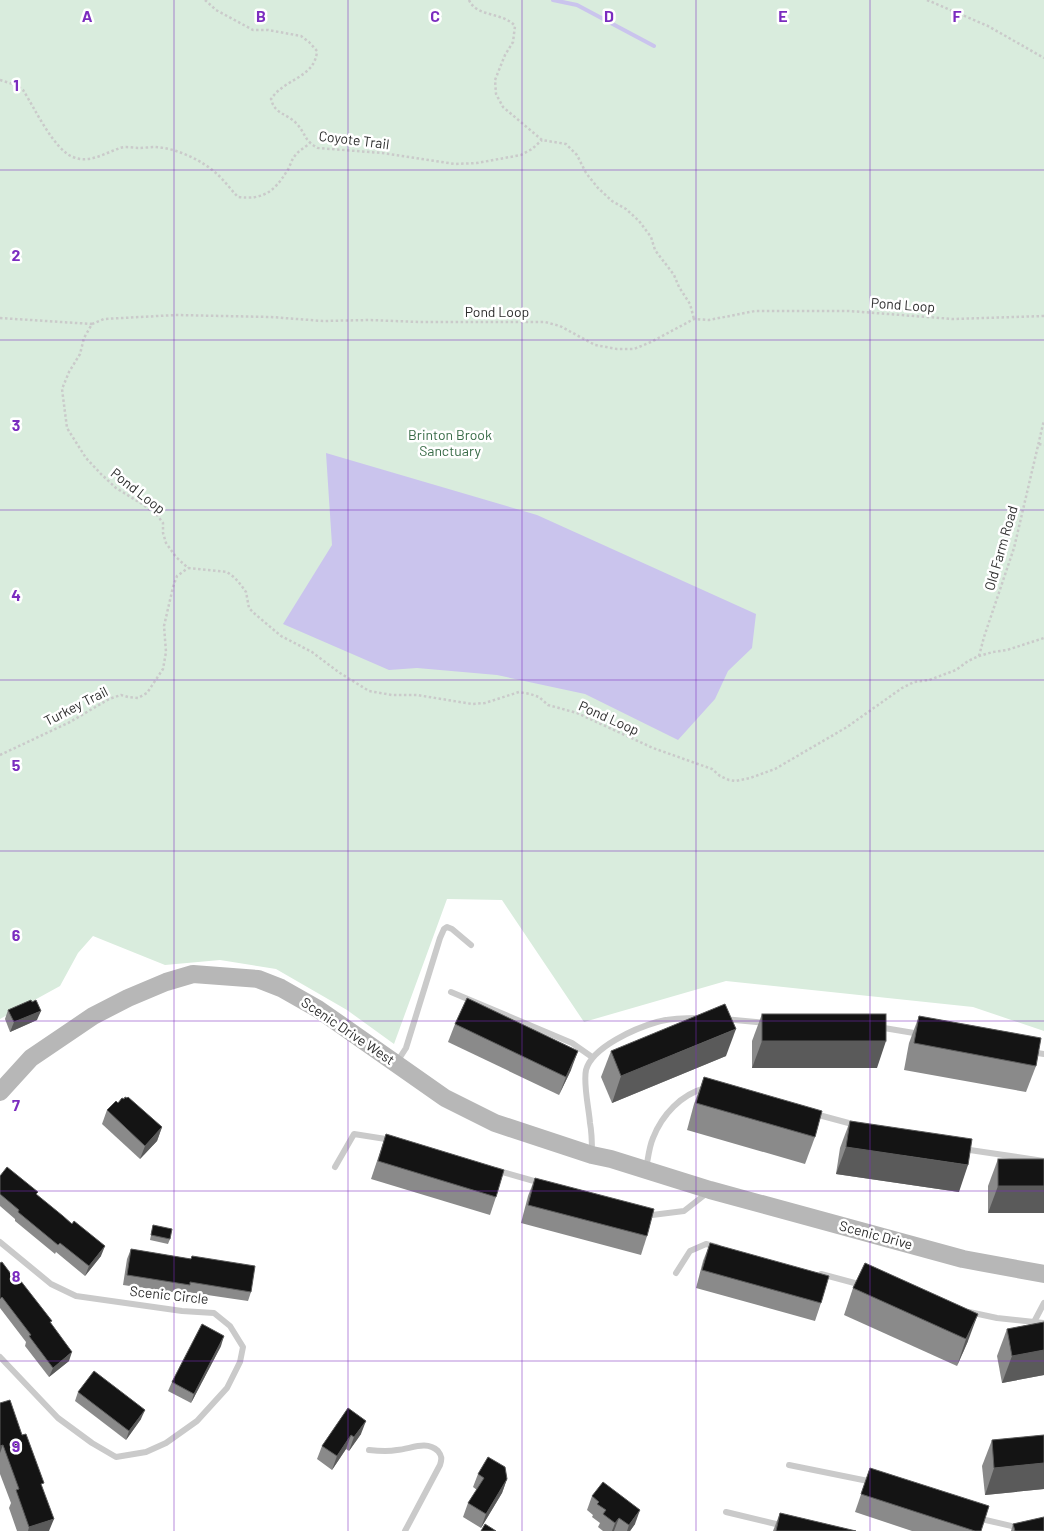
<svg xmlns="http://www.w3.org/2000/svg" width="1044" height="1531" viewBox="0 0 1044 1531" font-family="Barlow,sans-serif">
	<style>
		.green { fill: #d9ecdd }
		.water { fill: #cac4ed }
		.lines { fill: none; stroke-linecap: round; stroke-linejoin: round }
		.stream { stroke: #cac4ed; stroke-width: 4 }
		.path { stroke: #cacaca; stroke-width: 2.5; stroke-dasharray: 2.5 2.5; stroke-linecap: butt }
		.lane { stroke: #cacaca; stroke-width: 6 }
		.secondary { stroke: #b7b7b7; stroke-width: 18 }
		.wall { fill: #8a8a8a }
		.shaded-wall { fill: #5a5a5a }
		.building { fill: #141414; stroke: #5a5a5a }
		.grid { fill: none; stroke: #7b2cbf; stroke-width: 1; stroke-opacity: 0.55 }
		.labels { text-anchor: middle; stroke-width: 5; stroke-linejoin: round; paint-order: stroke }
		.street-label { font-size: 14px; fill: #2d2d2d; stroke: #fff }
		.park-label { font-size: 14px; fill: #386b47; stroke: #fff }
		.grid-label { font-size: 16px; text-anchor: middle; font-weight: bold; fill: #7b2cbf; stroke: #fff; stroke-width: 5; stroke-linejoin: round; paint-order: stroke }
	</style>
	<rect width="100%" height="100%" fill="#fff"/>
	<!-- green -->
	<path class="green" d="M 0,0 L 1044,0 L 1044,1031 L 973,1007 L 726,981 L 584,1022 L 502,900 L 447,899 L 394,1044 L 347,1010 L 276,969 L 220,960 L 165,965 L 93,936 L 78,953 L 60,986 L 0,1019 Z"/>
	<!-- water -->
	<path class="water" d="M 326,453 L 537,515 L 756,614 L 752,648 L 728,671 L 715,699 L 678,740 L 585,694 L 497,675 L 417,668 L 389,670 L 283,624 L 332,545 Z"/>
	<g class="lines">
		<!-- stream -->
		<path class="stream" d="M 553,0 L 577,5 L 654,46"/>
		<!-- path -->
		<g class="path">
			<path d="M 205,0 L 216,10 L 253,30 L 268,30 L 301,36 L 309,42 L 317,51 C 315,78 285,78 271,99 C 275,115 287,113 297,124 C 306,134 304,141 318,148 L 382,153 L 455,164 L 477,163 L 521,155 L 532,149 L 542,140"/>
			<path d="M 469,0 C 476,17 503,12 515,26 L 513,42 L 505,55 L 495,80 L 496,94 L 503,107 L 542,140 L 566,144 L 577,155 L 586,173 L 598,188 L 612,201 L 626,209 L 639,221 L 651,237 L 655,250 L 674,275 L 679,287 L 690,304 L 694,319"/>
			<path d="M 927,0 L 988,26 L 1044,58"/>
			<path d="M 0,80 L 16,85 L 23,90 C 34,107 54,150 73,157 C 89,164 105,153 120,148 C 126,146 133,148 139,148 C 144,148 150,147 155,147 C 176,148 202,160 217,174 C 225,181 231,190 238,197 C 263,200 274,192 287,171 C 290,167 291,161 294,157 C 298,151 304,148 309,144"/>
			<path d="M 1044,316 L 953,319 L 849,311 L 755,311 L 709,320 L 694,319 L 651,342 L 634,349 L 617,349 L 595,345 L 560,326 L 545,322 L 419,322 L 369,320 L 323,321 L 271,317 L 176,315 L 104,319 L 92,324 L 84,338 L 80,354 L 69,372 L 62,389 L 67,428 L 86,458 L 101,474 L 116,488 L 142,504 L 157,515 L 163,523 L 163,533 L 166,543 L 176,557 L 188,568 L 227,572 L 235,578 L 241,585 L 246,592 L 249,608 L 255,614 L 281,636 L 312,652 L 340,673 L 369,691 L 392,695 L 417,695 L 472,704 L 485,703 L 519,692 L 530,694 L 539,697 L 548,705 L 577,713 L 653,748 L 712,769 L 720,776 L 729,780 L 736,781 L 750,778 L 775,769 L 847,727 L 902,688 L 914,682 L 929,680 L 956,670 L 968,661 L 979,656 L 993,652 L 1007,650 L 1044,638"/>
			<path d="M 0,318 L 92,324"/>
			<path d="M 1039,444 L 1044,445"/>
			<path d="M 979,656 L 984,637 L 1014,548 L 1044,420"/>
			<path d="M 0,755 L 70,722 L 109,699 L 121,695 L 128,697 L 138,698 L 147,693 L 163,669 L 166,652 L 164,626 L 173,587 L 177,576 L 188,568"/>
		</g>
		<!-- lane -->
		<g class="lane">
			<path d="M 451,992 L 572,1043 L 592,1057"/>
			<path d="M 724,1019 L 766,1023"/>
			<path d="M 878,1027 L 920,1034"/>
			<path d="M 1031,1052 L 1044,1054"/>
			<path d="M 397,1062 L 406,1048 L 440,938 L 444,929 L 447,927 L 452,929 L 471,945"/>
			<path d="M 815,1114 L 856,1125"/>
			<path d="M 963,1149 L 1044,1161"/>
			<path d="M 592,1154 C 592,1144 592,1133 590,1123 C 589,1109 583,1084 586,1070 C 592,1047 636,1028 657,1022 C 670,1018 685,1018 699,1018"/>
			<path d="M 335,1167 L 354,1134 L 392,1140"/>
			<path d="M 646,1169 C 648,1159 649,1147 653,1138 C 662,1115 681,1094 706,1088"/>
			<path d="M 495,1170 L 541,1183"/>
			<path d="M 647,1213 L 652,1215 L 684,1211 L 707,1193"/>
			<path d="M 0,1242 L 51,1284 L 76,1296 L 182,1311 L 214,1313 L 230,1326 L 243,1347 L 240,1362 L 227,1388 L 197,1421 L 166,1443 L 146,1452 L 116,1457 L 92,1443 L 58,1418 L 0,1357"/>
			<path d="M 676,1273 L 690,1251 L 706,1244 L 717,1247"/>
			<path d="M 821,1274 L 862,1285"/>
			<path d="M 969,1312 L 997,1318 L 1044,1323"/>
			<path d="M 1034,1322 L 1044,1303"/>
			<path d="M 369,1450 C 378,1451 387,1452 397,1450 C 411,1449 426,1440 438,1451 C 442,1456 442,1459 440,1465 L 405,1531"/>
			<path d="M 789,1465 L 873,1482"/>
			<path d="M 726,1512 L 784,1526"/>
			<path d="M 977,1518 L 1020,1528"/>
		</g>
		<!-- secondary -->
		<path class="secondary" d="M 0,1092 L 31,1058 L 93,1016 L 128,998 L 166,982 L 193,974 L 258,979 L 281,988 L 318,1009 L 445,1098 L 495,1123 L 592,1155 L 611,1159 L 710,1190 L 963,1259 L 1044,1274"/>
	</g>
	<!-- wall -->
	<g class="wall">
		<path d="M 32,1002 L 37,1020 L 10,1032 L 5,1019 L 8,1010 Z"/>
		<path d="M 762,1014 L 877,1068 L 752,1068 L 752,1041 Z"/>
		<path d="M 919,1016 L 1036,1066 L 1026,1092 L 904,1070 L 909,1043 Z"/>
		<path d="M 455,1024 L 571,1070 L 559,1095 L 448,1042 Z"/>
		<path d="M 611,1051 L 726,1056 L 612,1103 L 601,1077 Z"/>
		<path d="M 704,1077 L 815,1137 L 805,1164 L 687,1130 L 694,1104 Z"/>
		<path d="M 118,1103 L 162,1127 L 157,1141 L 140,1159 L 102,1124 L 107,1110 Z"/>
		<path d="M 850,1121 L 959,1192 L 836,1174 L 840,1148 Z"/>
		<path d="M 386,1134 L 496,1197 L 490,1215 L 371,1179 Z"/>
		<path d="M 998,1159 L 1044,1159 L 988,1213 L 988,1186 Z"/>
		<path d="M 0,1176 L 36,1195 L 101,1256 L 85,1276 L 56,1252 L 55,1254 L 15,1221 L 15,1219 L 0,1206 Z"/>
		<path d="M 535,1178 L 647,1236 L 641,1255 L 521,1223 L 528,1196 Z"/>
		<path d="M 153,1225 L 170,1239 L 168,1244 L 150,1240 Z"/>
		<path d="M 710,1243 L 821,1303 L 815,1321 L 696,1288 L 703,1261 Z"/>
		<path d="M 131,1249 L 191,1259 L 192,1256 L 251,1292 L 248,1301 L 187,1292 L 186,1294 L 123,1285 L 127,1259 Z"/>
		<path d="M 0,1263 L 51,1323 L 69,1361 L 49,1377 L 25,1346 L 26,1342 L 0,1308 Z"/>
		<path d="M 865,1263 L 968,1341 L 957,1366 L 844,1315 L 853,1288 Z"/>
		<path d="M 1044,1322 L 1044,1375 L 1002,1383 L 997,1356 L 1007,1329 Z"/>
		<path d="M 221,1346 L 191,1403 L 168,1391 L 172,1382 Z"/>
		<path d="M 78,1392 L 141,1419 L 126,1440 L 75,1401 Z"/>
		<path d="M 0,1403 L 42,1487 L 49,1531 L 17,1531 L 9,1508 L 11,1503 L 0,1474 Z"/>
		<path d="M 348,1408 L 361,1434 L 349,1451 L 346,1449 L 332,1470 L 317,1459 L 322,1446 Z"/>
		<path d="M 1044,1435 L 1044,1489 L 985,1495 L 982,1466 L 992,1440 Z"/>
		<path d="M 870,1468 L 981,1531 L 912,1531 L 855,1512 Z"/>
		<path d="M 478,1474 L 507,1479 L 502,1493 L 481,1528 L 463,1517 L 468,1503 L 477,1490 L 473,1487 Z"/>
		<path d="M 592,1496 L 635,1524 L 630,1531 L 603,1531 L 598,1527 L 600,1523 L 592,1517 L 593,1515 L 587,1510 Z"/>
		<path d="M 780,1513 L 856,1531 L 773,1531 Z"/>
		<path d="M 1013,1524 L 1044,1531 L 1011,1531 Z"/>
	</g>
	<!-- shaded-wall -->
	<g class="shaded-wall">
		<path d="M 41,1011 L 37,1020 L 10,1032 L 14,1022 Z"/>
		<path d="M 736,1029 L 726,1056 L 612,1103 L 621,1076 Z"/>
		<path d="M 762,1041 L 886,1041 L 877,1068 L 752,1068 Z"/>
		<path d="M 578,1051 L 571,1070 L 559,1095 L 566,1077 Z"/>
		<path d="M 162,1127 L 157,1141 L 140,1159 L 145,1146 Z"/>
		<path d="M 846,1147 L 968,1165 L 959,1192 L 836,1174 Z"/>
		<path d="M 998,1186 L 1044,1186 L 1044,1213 L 988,1213 Z"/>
		<path d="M 105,1246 L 101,1256 L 85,1276 L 89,1266 Z"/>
		<path d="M 978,1314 L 968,1341 L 957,1366 L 966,1339 Z"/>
		<path d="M 224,1336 L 221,1346 L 191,1403 L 194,1394 Z"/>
		<path d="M 1044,1350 L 1044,1375 L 1002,1383 L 1012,1356 Z"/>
		<path d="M 72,1352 L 69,1361 L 49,1377 L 53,1368 Z"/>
		<path d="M 145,1410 L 141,1419 L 126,1440 L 129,1431 Z"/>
		<path d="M 366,1421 L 361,1434 L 349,1451 L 354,1437 Z"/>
		<path d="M 351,1435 L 346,1449 L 332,1470 L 337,1456 Z"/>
		<path d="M 3,1445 L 0,1453 L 0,1446 Z"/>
		<path d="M 1044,1463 L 1044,1489 L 985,1495 L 994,1468 Z"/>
		<path d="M 507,1479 L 502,1493 L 481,1528 L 486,1514 Z"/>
		<path d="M 640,1510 L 635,1524 L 630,1531 L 627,1531 L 629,1525 Z"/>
		<path d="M 619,1518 L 614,1531 L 612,1531 L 615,1523 Z"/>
		<path d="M 54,1519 L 49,1531 L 28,1531 L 29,1527 Z"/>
	</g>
	<!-- building -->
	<g class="building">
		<path d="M 467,998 L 578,1051 L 566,1077 L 455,1024 Z"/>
		<path d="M 31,1000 L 32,1002 L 36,1000 L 41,1011 L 14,1022 L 8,1010 Z"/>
		<path d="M 725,1004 L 736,1029 L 621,1076 L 611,1051 Z"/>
		<rect x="762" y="1014" width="124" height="27"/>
		<path d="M 919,1016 L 1041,1038 L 1036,1066 L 914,1043 Z"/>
		<path d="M 704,1077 L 822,1111 L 815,1137 L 696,1103 Z"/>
		<path d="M 125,1097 L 127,1098 L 128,1097 L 162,1127 L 145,1146 L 107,1110 L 116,1101 L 118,1103 L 122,1098 L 124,1099 Z"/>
		<path d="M 850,1121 L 972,1139 L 968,1165 L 846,1147 Z"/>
		<path d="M 386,1134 L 504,1170 L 496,1197 L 378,1161 Z"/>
		<rect x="998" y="1159" width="46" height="27"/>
		<path d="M 7,1167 L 38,1192 L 36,1194 L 63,1216 L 72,1224 L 74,1221 L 105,1246 L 89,1266 L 60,1243 L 58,1245 L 18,1212 L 19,1210 L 0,1194 L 0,1176 Z"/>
		<path d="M 535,1178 L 654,1209 L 647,1236 L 528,1205 Z"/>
		<path d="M 153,1225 L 172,1229 L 170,1239 L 151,1235 Z"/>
		<path d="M 710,1243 L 829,1276 L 821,1303 L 702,1270 Z"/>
		<path d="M 131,1249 L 191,1259 L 192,1256 L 255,1266 L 251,1292 L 190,1282 L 190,1285 L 127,1275 Z"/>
		<path d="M 2,1262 L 17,1282 L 20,1280 L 52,1321 L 50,1322 L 72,1352 L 53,1368 L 29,1336 L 31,1335 L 2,1297 L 0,1299 L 0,1263 Z"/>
		<path d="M 865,1263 L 978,1314 L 966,1339 L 853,1288 Z"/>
		<path d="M 1044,1322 L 1044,1350 L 1012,1356 L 1007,1329 Z"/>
		<path d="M 202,1324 L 224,1336 L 194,1394 L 172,1382 Z"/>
		<path d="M 94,1371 L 145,1410 L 129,1431 L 78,1392 Z"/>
		<path d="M 10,1400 L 22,1435 L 26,1434 L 44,1483 L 41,1484 L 54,1519 L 29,1527 L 16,1490 L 19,1489 L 3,1445 L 0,1446 L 0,1403 Z"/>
		<path d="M 348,1408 L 366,1421 L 354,1437 L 351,1435 L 337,1456 L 322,1446 Z"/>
		<path d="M 1044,1435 L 1044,1463 L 994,1468 L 992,1440 Z"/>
		<path d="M 488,1457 L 505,1467 L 507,1479 L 486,1514 L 468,1503 L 484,1478 L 478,1474 Z"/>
		<path d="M 870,1468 L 989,1506 L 981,1531 L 975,1531 L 861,1494 Z"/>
		<path d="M 603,1482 L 640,1510 L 629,1525 L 619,1518 L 615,1523 L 603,1514 L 606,1510 L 597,1504 L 599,1502 L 592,1496 Z"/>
		<path d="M 780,1513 L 856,1531 L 776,1531 Z"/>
		<path d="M 1044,1517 L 1044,1531 L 1015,1531 L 1013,1524 Z"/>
		<path d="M 485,1524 L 496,1531 L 481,1531 Z"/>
	</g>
	<!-- grid -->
	<path class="grid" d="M 174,0 L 174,1531M 348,0 L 348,1531M 522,0 L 522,1531M 696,0 L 696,1531M 870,0 L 870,1531M 0,170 L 1044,170M 0,340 L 1044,340M 0,510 L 1044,510M 0,680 L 1044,680M 0,851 L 1044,851M 0,1021 L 1044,1021M 0,1191 L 1044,1191M 0,1361 L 1044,1361"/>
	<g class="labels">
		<!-- street labels -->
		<g class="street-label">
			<text transform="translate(354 140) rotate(7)" y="5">Coyote Trail</text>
			<text transform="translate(903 305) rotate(4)" y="5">Pond Loop</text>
			<text x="497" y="317">Pond Loop</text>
			<text transform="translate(138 491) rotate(38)" y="5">Pond Loop</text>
			<text transform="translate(1001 548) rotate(-74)" y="5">Old Farm Road</text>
			<text transform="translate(76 706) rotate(-27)" y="5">Turkey Trail</text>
			<text transform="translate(609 718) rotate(24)" y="5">Pond Loop</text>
			<text transform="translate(348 1031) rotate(34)" y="5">Scenic Drive West</text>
			<text transform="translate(876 1235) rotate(15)" y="5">Scenic Drive</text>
			<text transform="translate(169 1295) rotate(6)" y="5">Scenic Circle</text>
		</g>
		<!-- park labels -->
		<g class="park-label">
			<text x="450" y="440">Brinton Brook<tspan x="450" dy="16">Sanctuary</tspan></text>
		</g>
	</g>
	<g class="grid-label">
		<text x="87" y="22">A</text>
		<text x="261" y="22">B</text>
		<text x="435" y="22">C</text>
		<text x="609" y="22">D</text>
		<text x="783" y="22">E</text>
		<text x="957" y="22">F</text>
		<text x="16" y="91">1</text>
		<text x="16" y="261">2</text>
		<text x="16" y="431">3</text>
		<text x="16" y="601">4</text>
		<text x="16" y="771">5</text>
		<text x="16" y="941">6</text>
		<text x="16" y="1111">7</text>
		<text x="16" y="1282">8</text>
		<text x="16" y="1452">9</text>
	</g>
</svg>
